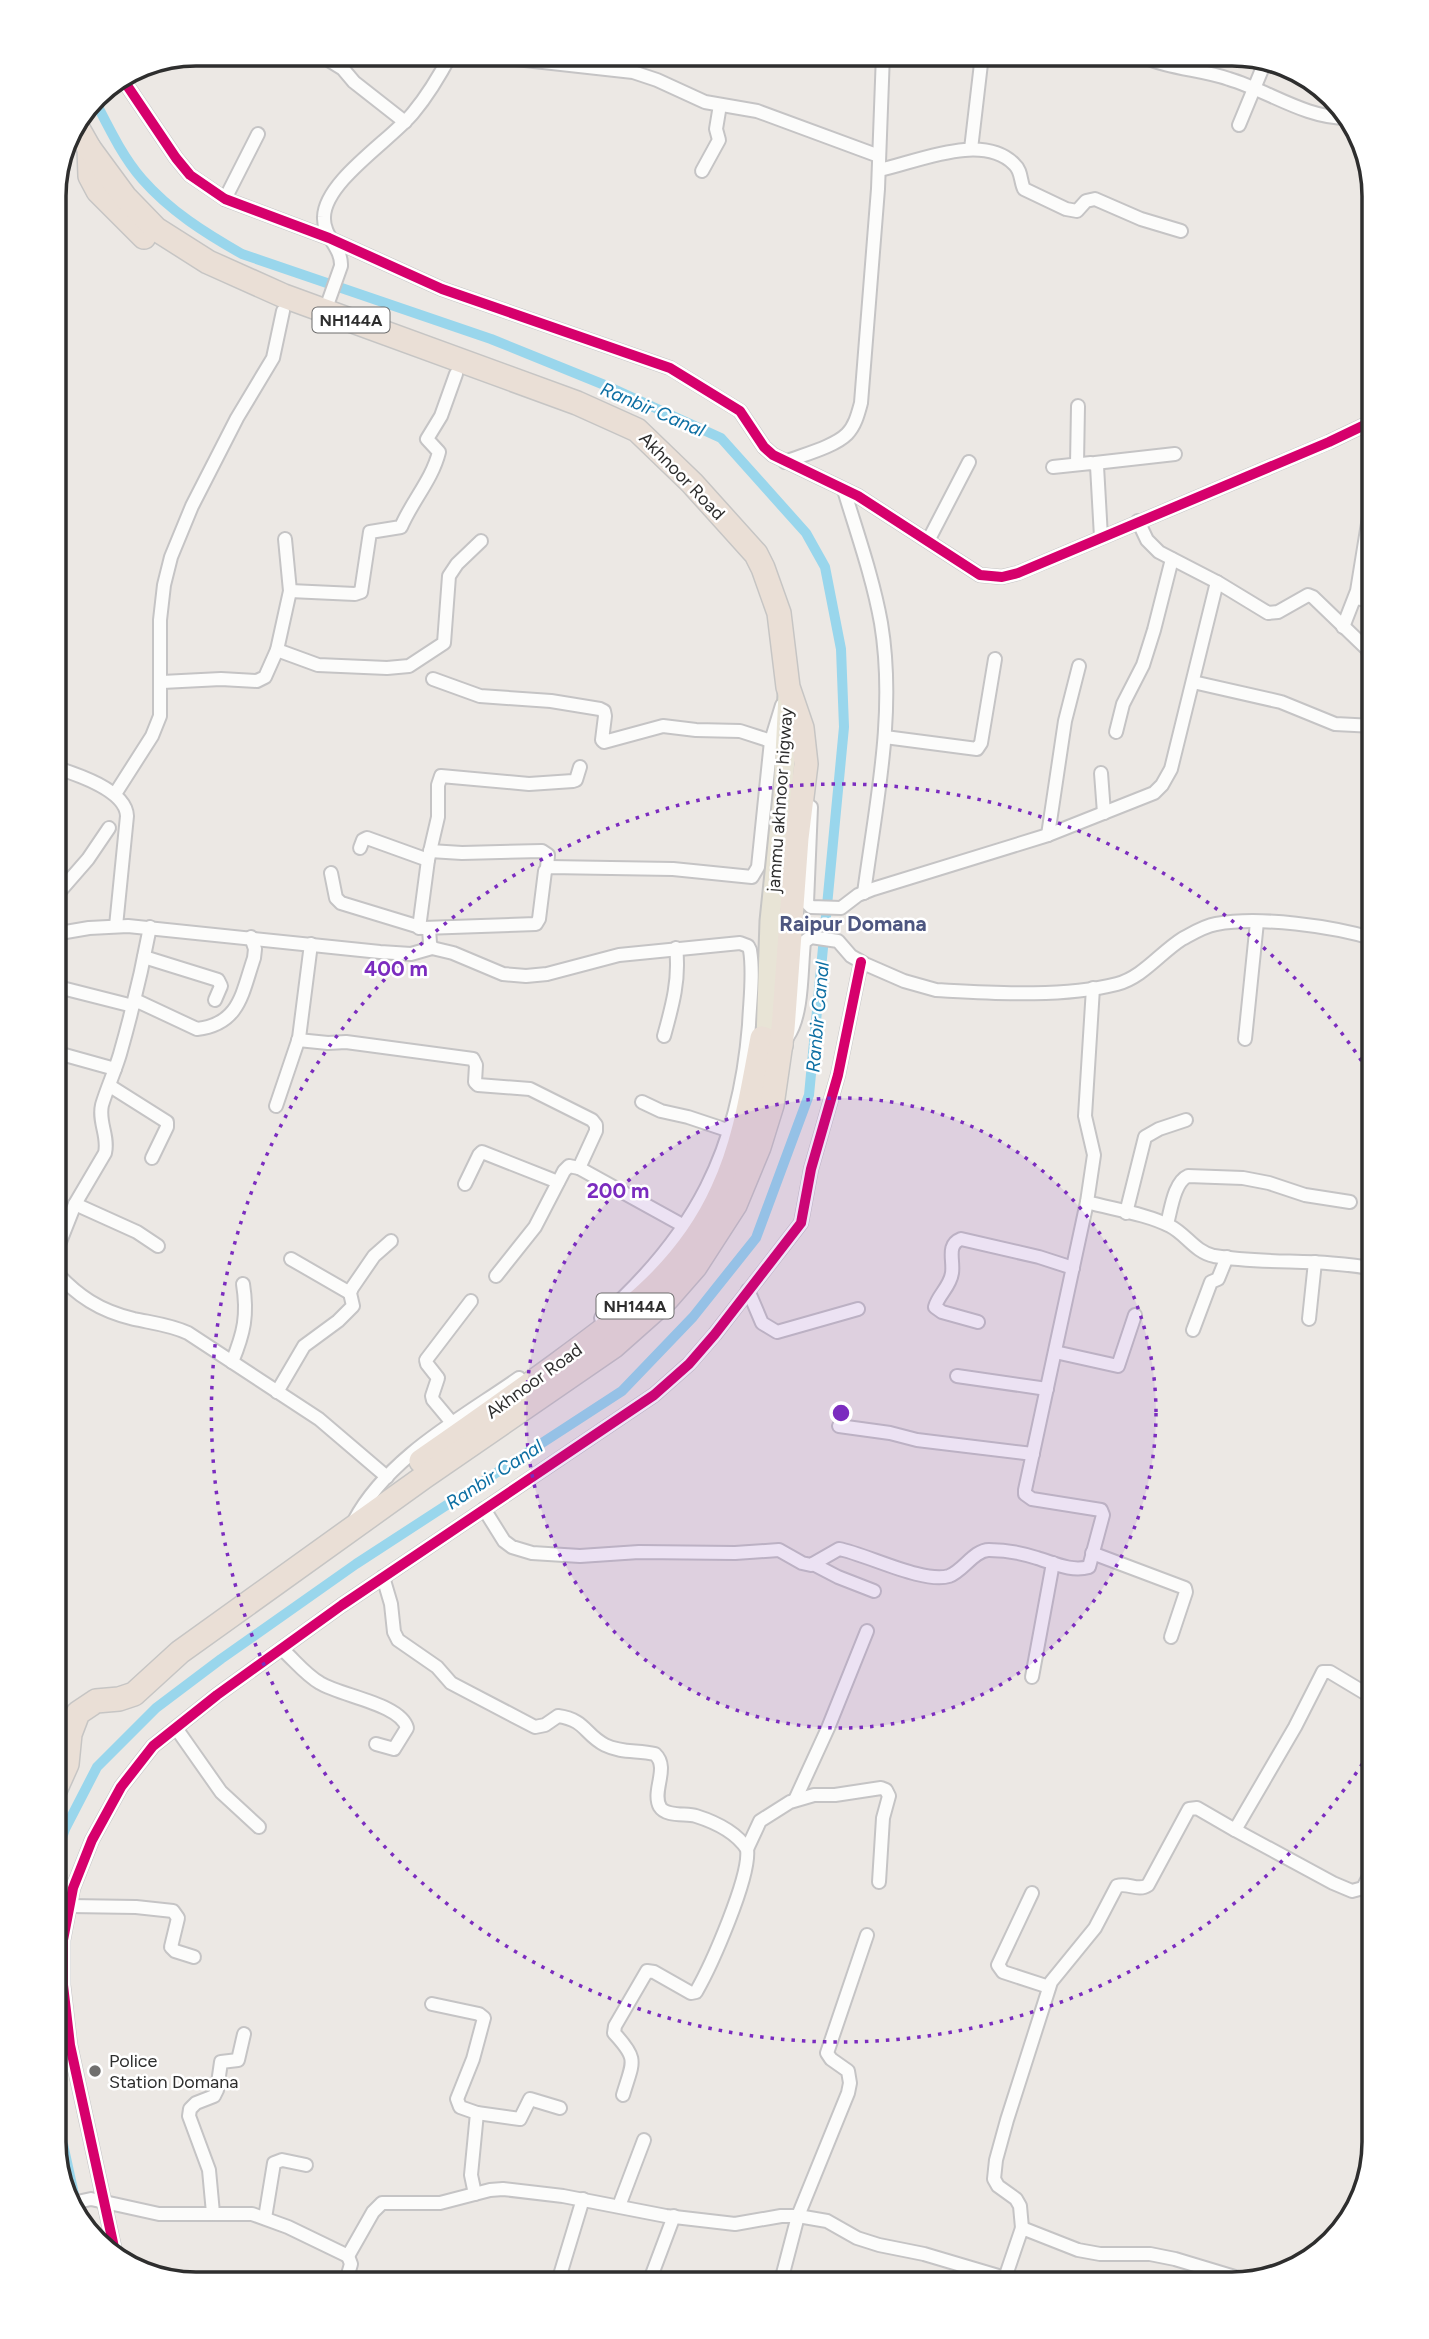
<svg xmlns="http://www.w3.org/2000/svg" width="1429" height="2339" viewBox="0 0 1429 2339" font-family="Figtree,sans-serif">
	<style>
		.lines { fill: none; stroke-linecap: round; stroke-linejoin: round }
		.canal { stroke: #99d6ec; stroke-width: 10 }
		.street-casing { stroke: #c5c4c5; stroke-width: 16 }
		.primary-casing { stroke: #c6c5c4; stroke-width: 23 }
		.highway-casing { stroke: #c6c5c4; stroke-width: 26 }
		.street { stroke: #fcfcfb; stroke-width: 12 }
		.primary { stroke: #e8e4d6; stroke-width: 19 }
		.highway { stroke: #eadfd6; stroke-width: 23 }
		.cycleway-casing { stroke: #fff; stroke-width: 15 }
		.cycleway { stroke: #d6006c; stroke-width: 10 }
		.ring { fill: none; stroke: #7b2cbf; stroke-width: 3.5; stroke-dasharray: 3.5 7 }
		.poi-dot { fill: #706f6e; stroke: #fff; stroke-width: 2.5 }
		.labels { text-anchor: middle; stroke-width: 5; stroke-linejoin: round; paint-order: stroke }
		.shield { fill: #fff; stroke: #6d6d6d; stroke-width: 2 }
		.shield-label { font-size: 16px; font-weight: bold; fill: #2e2e2e }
		.street-label { font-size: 18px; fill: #2e2e2e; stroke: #fff }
		.poi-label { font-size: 18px; fill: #2e2e2e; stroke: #fff; text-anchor: start }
		.water-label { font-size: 19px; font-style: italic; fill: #0d6fa3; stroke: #fff }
		.quarter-label { font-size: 21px; font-weight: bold; fill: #4d5680; stroke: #fff }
		.rim { fill: none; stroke: #2e2e2e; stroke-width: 3.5 }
		.centre { fill: #7b2cbf; stroke: #fff; stroke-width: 3.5 }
		.ring-label { font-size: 21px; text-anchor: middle; font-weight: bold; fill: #7b2cbf; stroke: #fff; stroke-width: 5; stroke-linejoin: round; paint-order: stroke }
	</style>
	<rect width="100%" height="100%" fill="#ece8e4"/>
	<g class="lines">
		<!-- canal -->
		<g class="canal">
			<path d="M 54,1860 L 65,1829 L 97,1767 L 156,1708 L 221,1659 L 356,1564 L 622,1391 L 693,1317 L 756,1238 L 809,1095 L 844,727 L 841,649 L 825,567 L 806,533 L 721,438 L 607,386 L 491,339 L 242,254 C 205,233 170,211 142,179 C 122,156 108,126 94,99"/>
			<path d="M 54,2103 L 79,2217"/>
		</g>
		<defs>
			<g id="street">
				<path d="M 432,54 L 446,63"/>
				<path d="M 494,54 L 516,59 L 633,72 L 657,80 L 705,102 L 757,111 L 879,156"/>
				<path d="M 1140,55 C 1168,69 1200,69 1229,79 C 1269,91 1305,118 1347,118"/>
				<path d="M 330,61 L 343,69 L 354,82 L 405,122"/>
				<path d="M 122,78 L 176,158 L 190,175 L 225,199 L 329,238 L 442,289 L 670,368 L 740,411 L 764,447 L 773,455 L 858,496 L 980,575 L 1002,577 L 1018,573 L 1329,442 L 1375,420"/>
				<path d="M 1239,125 L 1265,62"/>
				<path d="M 971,149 L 982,55"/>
				<path d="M 879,170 C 917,162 982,132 1014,164 C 1022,171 1020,181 1024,189 L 1066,209 L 1077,211 L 1086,201 L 1095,199 L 1141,219 L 1181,231"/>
				<path d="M 702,171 L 719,140 L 716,129 L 720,105"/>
				<path d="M 225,199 L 258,134"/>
				<path d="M 325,311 L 341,266 C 342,247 323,237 324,217 C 325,181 391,140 413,113 C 428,95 440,75 451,54"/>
				<path d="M 785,462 C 802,455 834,447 847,434 C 855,426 858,414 861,403 L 878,189 L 883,54"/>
				<path d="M 1095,463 L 1175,454"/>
				<path d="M 1077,464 L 1078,406"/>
				<path d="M 1053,467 L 1091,463 L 1097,466 L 1101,537"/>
				<path d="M 844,490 C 857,533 873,578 881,623 C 896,713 876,803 864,893"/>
				<path d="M 1138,521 L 1147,540 L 1159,552 L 1217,582 L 1268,613 L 1278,612 L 1308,595 L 1313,597 L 1367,649 L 1370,656 L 1368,725"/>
				<path d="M 928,541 L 969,462"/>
				<path d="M 290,591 L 355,594 L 361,592 L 370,532 L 401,527 C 412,501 432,480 439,452 L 427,439 L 441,416 L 456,374"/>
				<path d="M 1355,598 L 1375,601"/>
				<path d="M 1343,627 L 1357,591 L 1370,511 L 1375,497"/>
				<path d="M 277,650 L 318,665 L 387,668 L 409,666 L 444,643 L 449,576 L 457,564 L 481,541"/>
				<path d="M 433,679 L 480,696 L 551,701 L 600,709 L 604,711 L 605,716 L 602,740 L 604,742 L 663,726 L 696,730 L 740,731 L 771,741"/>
				<path d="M 162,682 L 221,679 L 257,681 L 265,677 L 277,650 L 290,591 L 285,539"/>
				<path d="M 1193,682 L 1281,702 L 1335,724 L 1374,726"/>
				<path d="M 1116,732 L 1123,704 L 1143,665 L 1154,630 L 1172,559"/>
				<path d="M 885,737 L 977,749 L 981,743 L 995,659"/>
				<path d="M 54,767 C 76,774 126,790 127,816 L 116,926"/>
				<path d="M 1101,773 L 1104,813"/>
				<path d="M 115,794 L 152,736 L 160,716 L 160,620 L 164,585 L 171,557 L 192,506 L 237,418 L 273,358 L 283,311"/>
				<path d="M 811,807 L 807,903 L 811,907 L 841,908 L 858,895 L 873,889 L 1048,835 L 1154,793 L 1162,785 L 1171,769 L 1217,582"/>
				<path d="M 1048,835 L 1065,721 L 1079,666"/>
				<path d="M 360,848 L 363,840 L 367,838 L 428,860"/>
				<path d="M 430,851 L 462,853 L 542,851 L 548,855 L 547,868"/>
				<path d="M 331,873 L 336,898 L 341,903 L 423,928 L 536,924 L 539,919 L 545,871 L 549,867 L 673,869 L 752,877 L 758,867 L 771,741 L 782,705"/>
				<path d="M 54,898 L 88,859 L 109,828"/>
				<path d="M 419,928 L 428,860 L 438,817 L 438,785 L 441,776 L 529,784 L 573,781 L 576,780 L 580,767"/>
				<path d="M 429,929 L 430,943 L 432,948 L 453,953 L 503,974 L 526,976 L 547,974 L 619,955 L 740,943 L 748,946 L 750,950 C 754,974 750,1000 749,1025 C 739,1150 695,1235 601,1318"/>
				<path d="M 54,934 L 89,928 L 128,926 L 380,952 L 411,954 L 432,948"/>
				<path d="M 144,957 L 218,980 L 221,986 L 215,1000"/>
				<path d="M 54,986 L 133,1006"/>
				<path d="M 1093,988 L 1085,1116 L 1094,1155 L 1087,1202 C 1112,1209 1147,1214 1170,1226 C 1186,1234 1195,1252 1214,1256 C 1267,1265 1321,1258 1375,1269"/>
				<path d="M 135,1000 L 197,1029 C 240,1024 242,993 254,958 L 255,949 L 251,937"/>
				<path d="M 664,1036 C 672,1007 680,979 676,948"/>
				<path d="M 788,1036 C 803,1014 801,969 804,942 L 811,937 L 838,941 L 851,956 L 865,964 L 904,981 L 936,990 C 993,993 1061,998 1117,984 C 1143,977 1160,953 1182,939 C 1193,933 1204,926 1216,924 C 1260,916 1332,926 1375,939"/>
				<path d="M 1245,1039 L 1257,922"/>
				<path d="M 298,1040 L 328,1043 L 346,1042 L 473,1059 L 476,1065 L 475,1082 L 478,1085 L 530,1089 L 592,1120 L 596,1125 L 596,1131 L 579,1168"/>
				<path d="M 54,1052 L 115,1069"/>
				<path d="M 110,1086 L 167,1122 L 167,1127 L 152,1158"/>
				<path d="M 642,1102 L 661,1111 L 688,1117 L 730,1131"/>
				<path d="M 276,1106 L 299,1038 L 311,944"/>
				<path d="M 465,1184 L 479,1155 L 482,1152 L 558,1182"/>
				<path d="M 75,1204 L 137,1232 L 158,1246"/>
				<path d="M 1126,1213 L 1145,1137 L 1159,1129 L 1186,1120"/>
				<path d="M 1167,1224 C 1171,1210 1174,1182 1188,1176 L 1243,1178 L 1269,1183 L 1305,1195 L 1350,1202"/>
				<path d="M 54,1257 L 75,1204 L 105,1153 C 109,1136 98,1122 102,1105 C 107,1088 115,1071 120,1054 C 132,1012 142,970 150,927"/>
				<path d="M 291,1259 L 350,1293"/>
				<path d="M 54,1270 C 77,1296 100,1311 134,1319 C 153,1323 171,1325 188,1333 L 319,1419 L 387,1477"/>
				<path d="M 496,1276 L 535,1227 L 564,1171 L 569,1166 L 579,1168 L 684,1226"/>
				<path d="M 748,1290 L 762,1323 L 777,1332 L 858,1309"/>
				<path d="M 1309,1319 L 1315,1262"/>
				<path d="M 978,1322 L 942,1312 L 935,1307 C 938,1295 950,1287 952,1273 C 954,1260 946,1245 961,1239 L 1039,1257 L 1073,1268"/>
				<path d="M 1193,1330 L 1211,1282 L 1218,1279 L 1227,1257"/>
				<path d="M 1055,1352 L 1118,1366 L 1135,1315"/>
				<path d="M 232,1362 C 244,1333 248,1315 243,1284"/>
				<path d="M 957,1376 L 1047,1389"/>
				<path d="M 277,1392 L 304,1346 L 338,1321 L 353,1306 L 350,1293 L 352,1288 L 374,1256 L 391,1241"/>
				<path d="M 453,1424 L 433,1400 L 432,1396 L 438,1378 L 427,1364 L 426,1360 L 471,1301"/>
				<path d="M 839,1426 L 890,1433 L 917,1440 L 1033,1454"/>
				<path d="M 484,1509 L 504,1541 L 512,1547 L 532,1553 L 580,1556 L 639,1552 L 735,1553 L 779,1550 L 802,1563 L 811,1565 L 839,1549 C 866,1554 924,1584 949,1576 C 963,1571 974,1550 989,1550 C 1004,1550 1022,1553 1037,1558 C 1054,1563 1071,1572 1089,1567 L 1103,1515 L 1101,1510 L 1032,1499 L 1025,1494 L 1025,1490 L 1087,1202"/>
				<path d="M 354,1521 C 388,1457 462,1418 519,1378"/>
				<path d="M 1092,1553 L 1185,1588 L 1186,1592 L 1171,1637"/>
				<path d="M 813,1564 L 838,1577 L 874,1591"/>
				<path d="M 383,1577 L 391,1604 L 394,1632 L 398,1640 L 437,1667 L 451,1683 L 535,1727 L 545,1725 L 558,1716 C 586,1720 584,1734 605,1745 C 621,1753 638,1750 655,1754 C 670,1768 651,1791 660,1807 C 666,1817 687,1813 696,1816 C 715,1822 736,1832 747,1849 C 751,1876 711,1966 696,1992 L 691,1993 L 654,1972 L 647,1971 L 615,2026 L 614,2033 C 639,2060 633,2061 623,2095"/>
				<path d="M 283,1650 C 295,1661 306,1675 320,1683 C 341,1696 401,1704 407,1728 L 394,1749 L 376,1744"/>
				<path d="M 1032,1677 L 1053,1563"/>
				<path d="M 176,1728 L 221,1792 L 259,1827"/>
				<path d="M 795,1800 L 828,1728 L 867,1631"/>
				<path d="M 1235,1830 L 1333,1883 L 1352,1891 L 1363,1888 L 1375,1864"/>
				<path d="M 747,1849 L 760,1821 L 790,1802 L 814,1795 L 835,1795 L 881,1788 L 886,1790 L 889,1796 L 883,1818 L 879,1882"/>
				<path d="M 1032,1893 L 998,1965 L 1003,1972 L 1049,1987"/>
				<path d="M 70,1906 L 136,1907 L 173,1911 L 178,1918 L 171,1947 L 175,1951 L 194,1957"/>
				<path d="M 432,2004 L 479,2014 L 484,2018 L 473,2059 L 457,2099 L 460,2107 L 477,2113 L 471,2175 L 475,2194"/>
				<path d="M 477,2113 L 520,2119 L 530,2099 L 560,2108"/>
				<path d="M 68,2204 L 91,2199 L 159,2214 L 252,2214 L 288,2227 L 348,2256 L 373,2212 L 382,2203 L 440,2203 L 490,2190 L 503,2189 L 563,2196 L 666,2216 L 735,2224 L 781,2216 L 798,2216 L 827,2221 L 857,2238 L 879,2245 L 924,2254 L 1005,2278 L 1022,2228 L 1078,2250 L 1100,2254 L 1150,2254 L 1175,2259 L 1248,2281"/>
				<path d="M 619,2206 L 644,2140"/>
				<path d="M 213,2213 L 209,2170 L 189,2116 L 190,2109 L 196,2103 L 214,2096 L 217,2090 L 221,2062 L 238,2060 L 244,2034"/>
				<path d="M 265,2218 L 274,2163 L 282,2160 L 306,2165"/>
				<path d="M 1022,2228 L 1020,2206 L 1016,2199 L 998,2186 L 994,2179 L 996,2160 L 1007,2120 L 1051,1982 L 1095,1928 L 1117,1886 C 1128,1882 1138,1892 1148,1885 L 1189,1809 L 1197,1808 L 1235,1830 L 1295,1727 L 1323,1672 L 1330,1672 L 1375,1699"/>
				<path d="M 117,2261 L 70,2045 L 63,1985 L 63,1940 L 73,1888 L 92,1840 L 121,1787 L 153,1746 L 217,1695 L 342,1605 L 654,1395 L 689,1364 L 715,1334 L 801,1223 L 811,1169 L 838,1075 L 861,962"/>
				<path d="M 345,2285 L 351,2264 L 348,2256"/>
				<path d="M 557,2285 L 583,2199"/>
				<path d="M 648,2285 L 674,2216"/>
				<path d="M 780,2285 L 798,2216 L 848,2093 L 850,2083 L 848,2071 L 831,2059 L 827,2053 L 867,1935"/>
			</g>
			<path id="primary" d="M 766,1039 L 770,921 L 783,796 L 788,694"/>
			<g id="highway">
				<path d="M 89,148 L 90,176 L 98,191 L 144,237"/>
				<path d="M 421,1461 C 466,1430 511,1398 555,1366 C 623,1316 686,1271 722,1191 C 745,1142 752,1090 762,1038 L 781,1045"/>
				<path d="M 54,1793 L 67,1764 L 70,1734 L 78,1713 L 96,1701 L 119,1699 L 134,1694 L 180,1652 L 424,1477 L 614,1346 L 667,1299 L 695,1267 L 735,1205 L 759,1147 L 772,1105 L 783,1029 L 797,838 L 806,764 L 802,728 L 788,687 L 779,613 L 763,568 L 756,554 L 692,483 L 637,430 L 577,403 L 284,296 L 208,262 L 156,229 L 125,197 L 89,148 L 76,125"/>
			</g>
		</defs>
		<!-- street casing -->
		<use href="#street" class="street-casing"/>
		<!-- primary casing -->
		<use href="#primary" class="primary-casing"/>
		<!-- highway casing -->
		<use href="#highway" class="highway-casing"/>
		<!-- street -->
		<use href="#street" class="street"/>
		<!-- primary -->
		<use href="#primary" class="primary"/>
		<!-- highway -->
		<use href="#highway" class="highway"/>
		<defs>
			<g id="cycleway">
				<path d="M 122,78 L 176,158 L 190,175 L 225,199 L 329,238 L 442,289 L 670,368 L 740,411 L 764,447 L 773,455 L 858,496 L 980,575 L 1002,577 L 1018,573 L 1329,442 L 1375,420"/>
				<path d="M 117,2261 L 70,2045 L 63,1985 L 63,1940 L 73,1888 L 92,1840 L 121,1787 L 153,1746 L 217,1695 L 342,1605 L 654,1395 L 689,1364 L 715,1334 L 801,1223 L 811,1169 L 838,1075 L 861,962"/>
			</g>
		</defs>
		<!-- cycleway casing -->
		<use href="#cycleway" class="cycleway-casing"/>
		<!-- cycleway -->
		<use href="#cycleway" class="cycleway"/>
	</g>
	<!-- distance rings -->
	<circle cx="841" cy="1413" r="315" fill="#7b2cbf" fill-opacity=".12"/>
	<g class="ring">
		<circle cx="841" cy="1413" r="315"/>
		<path d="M1374 1746A629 629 0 1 1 1374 1080"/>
	</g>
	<!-- markers -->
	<circle class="poi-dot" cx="95" cy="2071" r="7"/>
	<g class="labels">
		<!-- shield labels -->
		<g class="shield">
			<rect x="312.5" y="307.5" width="77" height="25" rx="5"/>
			<rect x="596.5" y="1293.5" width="77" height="25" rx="5"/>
		</g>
		<g class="shield-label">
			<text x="351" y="326">NH144A</text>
			<text x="635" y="1312">NH144A</text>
		</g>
		<!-- street labels -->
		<g class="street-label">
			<text transform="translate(682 476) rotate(46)" y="6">Akhnoor Road</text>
			<text transform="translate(780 800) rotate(-86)" y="6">jammu akhnoor higway</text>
			<text transform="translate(534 1381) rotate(-36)" y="6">Akhnoor Road</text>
		</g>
		<!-- poi labels -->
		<g class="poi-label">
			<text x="109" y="2067">Police<tspan x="109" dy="21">Station Domana</tspan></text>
		</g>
		<!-- water labels -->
		<g class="water-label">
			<text transform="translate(653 409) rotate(23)" y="7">Ranbir Canal</text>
			<text transform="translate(817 1017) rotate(-85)" y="7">Ranbir Canal</text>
			<text transform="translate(494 1474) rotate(-33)" y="7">Ranbir Canal</text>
		</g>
		<!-- quarter labels -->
		<g class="quarter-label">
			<text x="853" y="931">Raipur Domana</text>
		</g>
	</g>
	<!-- crop -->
	<path d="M0 0H1429V2339H0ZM196 66H1232A130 130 0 0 1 1362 196V2142A130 130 0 0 1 1232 2272H196A130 130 0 0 1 66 2142V196A130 130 0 0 1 196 66Z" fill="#fff" fill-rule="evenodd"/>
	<path class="rim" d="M196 66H1232A130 130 0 0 1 1362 196V2142A130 130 0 0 1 1232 2272H196A130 130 0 0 1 66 2142V196A130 130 0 0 1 196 66Z"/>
	<circle cx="841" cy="1413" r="10" class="centre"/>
	<g class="ring-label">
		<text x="396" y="976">400 m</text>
		<text x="618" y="1198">200 m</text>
	</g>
</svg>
